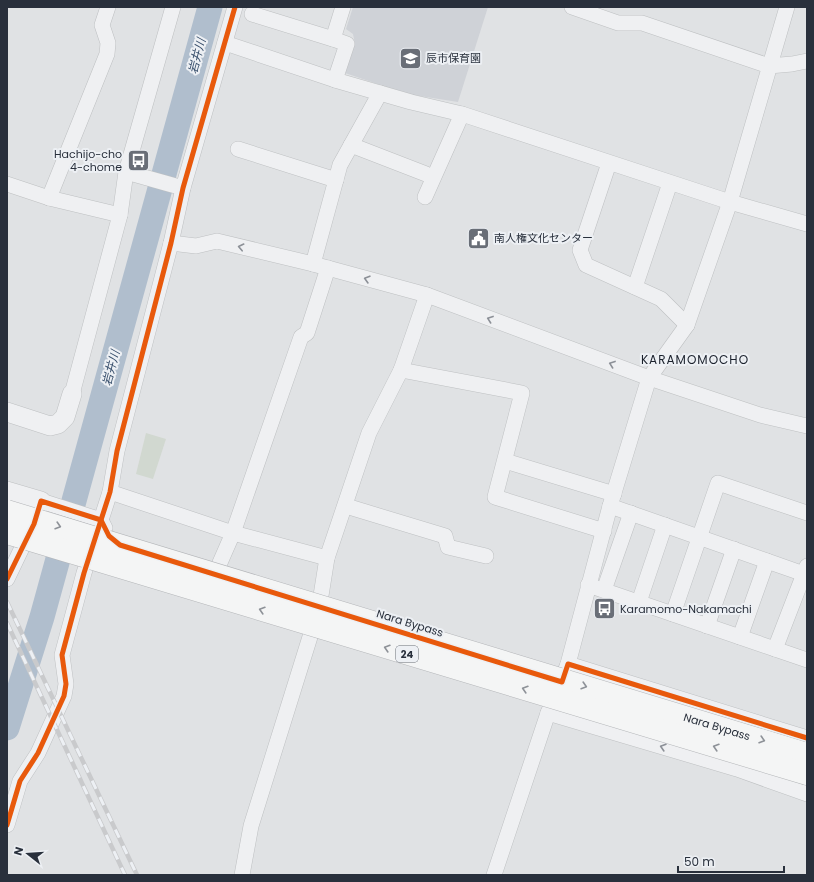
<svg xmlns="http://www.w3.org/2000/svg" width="814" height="882" viewBox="0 0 814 882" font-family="Poppins,'Noto Sans JP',sans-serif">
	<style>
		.built { fill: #cfd2d7 }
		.green { fill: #d1d8d0 }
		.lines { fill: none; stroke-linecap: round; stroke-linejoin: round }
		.river { stroke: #b0becd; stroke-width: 25 }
		.minor-casing { stroke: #bec0c2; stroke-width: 16 }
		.tertiary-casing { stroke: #bec0c2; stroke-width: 20 }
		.minor { stroke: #eff0f2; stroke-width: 15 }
		.tertiary { stroke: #eff0f2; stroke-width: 19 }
		.rail-casing { stroke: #c9cacc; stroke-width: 4.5 }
		.rail { stroke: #edf0f4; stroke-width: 3; stroke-dasharray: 9; stroke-linecap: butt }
		.trunk-bridge-casing { stroke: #b3b5b8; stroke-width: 23; stroke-linecap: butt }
		.trunk-bridge { stroke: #f4f5f5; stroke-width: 22 }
		.cycleway-casing { stroke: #edf0f4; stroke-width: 8 }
		.cycleway { stroke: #e8590c; stroke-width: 5 }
		.oneway { stroke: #8c9097 }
		.oneway2 { stroke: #8e9298 }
		.labels { text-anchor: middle; stroke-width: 4; stroke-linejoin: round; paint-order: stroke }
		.shield { fill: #edf0f4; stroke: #646a73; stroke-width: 1 }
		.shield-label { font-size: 10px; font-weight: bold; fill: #29303c }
		.poi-label { font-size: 11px; fill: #29303c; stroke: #edf0f4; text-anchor: start }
		.street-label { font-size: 11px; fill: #29303c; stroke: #edf0f4 }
		.water-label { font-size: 12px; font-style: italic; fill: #374e6b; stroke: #edf0f4 }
		.neighbourhood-label { font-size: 12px; letter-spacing: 1px; fill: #1b212c; stroke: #edf0f4 }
	</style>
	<rect width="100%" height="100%" fill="#e0e2e4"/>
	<!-- built -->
	<path class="built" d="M 353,7 L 488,7 L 458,102 L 407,94 L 345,73 L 355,44 L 353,34 L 346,29 Z"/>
	<!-- green -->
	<path class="green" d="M 146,433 L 166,439 L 153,479 L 136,474 Z"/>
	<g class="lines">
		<!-- river -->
		<path class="river" d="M 7,728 L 42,617 L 210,7"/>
		<defs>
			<g id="minor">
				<path d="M 572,7 L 618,23 L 642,23 L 769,66 L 792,64 L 807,61"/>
				<path d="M 252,14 L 333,39"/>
				<path d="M 225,43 L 335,80 L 411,102 L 462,114 L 730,202 L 807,224"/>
				<path d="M 335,80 L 347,44 L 333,39 L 343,7"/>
				<path d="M 351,145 L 426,174"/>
				<path d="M 238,149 L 336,180"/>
				<path d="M 609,163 L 580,250 L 586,265 L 661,299 L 687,325"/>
				<path d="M 126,172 L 183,188"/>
				<path d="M 7,184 L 49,198 L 120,215"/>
				<path d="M 425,197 L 462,114"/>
				<path d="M 49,198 L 107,54 L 108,43 L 102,25 L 108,7"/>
				<path d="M 171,243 L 196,246 L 217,241 L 313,264 L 427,295 L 649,378 L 760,415 L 807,426"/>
				<path d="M 313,264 L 340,165 L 380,93"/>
				<path d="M 635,287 L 670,183"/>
				<path d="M 401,370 L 522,393 L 495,497 L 604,531"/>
				<path d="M 72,394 L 120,215 L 126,172 L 173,7"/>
				<path d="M 505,461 L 614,494"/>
				<path d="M 110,492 L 233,533 L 327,558"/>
				<path d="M 346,506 L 445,536 L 448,547 L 486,556"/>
				<path d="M 610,506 L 804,574"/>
				<path d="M 38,511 L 41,501 L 101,520 L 105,528"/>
				<path d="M 215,574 L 233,533 L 301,337 L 307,333 L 328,268"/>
				<path d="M 7,579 L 30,531"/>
				<path d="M 588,585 L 807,660"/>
				<path d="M 604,590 L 631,513"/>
				<path d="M 639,602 L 665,525"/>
				<path d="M 673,614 L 718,483 L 807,513"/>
				<path d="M 707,626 L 734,549"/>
				<path d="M 740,637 L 767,561"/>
				<path d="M 775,649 L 807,566"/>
				<path d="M 568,664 L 807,738"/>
				<path d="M 548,713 L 737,769 L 807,794"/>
				<path d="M 7,825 L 20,781 L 38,753 L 64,696 L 66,684 L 62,655 L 84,573 L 110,492 L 117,451 L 171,243 L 183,188 L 235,7"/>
				<path d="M 242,875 L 251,826 L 319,608 L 327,558 L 369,433 L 401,370 L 427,295"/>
				<path d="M 494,875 L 548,713 L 568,664 L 610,506 L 649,378 L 687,325 L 730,202 L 787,7"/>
			</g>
			<g id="tertiary">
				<path d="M 7,412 L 50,426 L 58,424 L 65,417 L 72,394"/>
				<path d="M 7,491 L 41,501"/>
			</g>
		</defs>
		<!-- minor casing -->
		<use href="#minor" class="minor-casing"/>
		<!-- tertiary casing -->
		<use href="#tertiary" class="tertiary-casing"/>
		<!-- minor -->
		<use href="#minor" class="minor"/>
		<!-- tertiary -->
		<use href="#tertiary" class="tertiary"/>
		<defs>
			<g id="rail">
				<path d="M 7,602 L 137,875"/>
				<path d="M 7,623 L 125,875"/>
			</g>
		</defs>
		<!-- rail casing -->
		<use href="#rail" class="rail-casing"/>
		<!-- rail -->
		<use href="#rail" class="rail"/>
		<defs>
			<g id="trunk-bridge">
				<path id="s1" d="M 7,511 L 807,754"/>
				<path d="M 7,533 L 807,774"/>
			</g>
		</defs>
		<!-- trunk-bridge casing -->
		<use href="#trunk-bridge" class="trunk-bridge-casing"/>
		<!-- trunk-bridge -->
		<use href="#trunk-bridge" class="trunk-bridge"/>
		<defs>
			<g id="cycleway">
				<path d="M 7,579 L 34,524 L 41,501 L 101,520 L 109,536 L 120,545 L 562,682 L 568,664 L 807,738"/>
				<path d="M 7,825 L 20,781 L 38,753 L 64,696 L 66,684 L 62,655 L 84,573 L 110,492 L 117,451 L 171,243 L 183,188 L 235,7"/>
			</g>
		</defs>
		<!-- cycleway casing -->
		<use href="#cycleway" class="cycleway-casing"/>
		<!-- cycleway -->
		<use href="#cycleway" class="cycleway"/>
	</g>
	<!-- one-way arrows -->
	<defs><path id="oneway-chevron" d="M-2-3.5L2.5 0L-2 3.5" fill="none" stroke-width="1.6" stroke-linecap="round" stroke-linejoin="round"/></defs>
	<g class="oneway">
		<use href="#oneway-chevron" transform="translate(241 247) rotate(-167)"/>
		<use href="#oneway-chevron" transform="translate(367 279) rotate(-164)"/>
		<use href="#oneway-chevron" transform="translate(490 319) rotate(-160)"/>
		<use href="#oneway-chevron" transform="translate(612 364) rotate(-160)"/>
		<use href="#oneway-chevron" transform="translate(663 747) rotate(-163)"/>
	</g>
	<g class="oneway2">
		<use href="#oneway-chevron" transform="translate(58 526) rotate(17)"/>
		<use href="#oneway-chevron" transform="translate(262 610) rotate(-163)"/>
		<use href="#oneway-chevron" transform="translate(387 648) rotate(-163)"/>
		<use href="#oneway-chevron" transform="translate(584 686) rotate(17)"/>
		<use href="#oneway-chevron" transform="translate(525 689) rotate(-163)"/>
		<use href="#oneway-chevron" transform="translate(762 740) rotate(17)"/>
		<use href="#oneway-chevron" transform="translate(716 747) rotate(-163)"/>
	</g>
	<!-- icons -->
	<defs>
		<symbol id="school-square" viewBox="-11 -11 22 22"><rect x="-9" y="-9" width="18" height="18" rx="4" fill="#696e77" stroke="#edf0f4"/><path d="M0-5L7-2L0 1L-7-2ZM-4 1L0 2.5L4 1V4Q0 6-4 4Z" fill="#fff"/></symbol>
		<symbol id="bus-square" viewBox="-11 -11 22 22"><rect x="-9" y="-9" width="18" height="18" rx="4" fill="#696e77" stroke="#edf0f4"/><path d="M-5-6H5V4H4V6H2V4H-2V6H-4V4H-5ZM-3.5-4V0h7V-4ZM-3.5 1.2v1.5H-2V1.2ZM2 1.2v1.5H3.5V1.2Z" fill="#fff"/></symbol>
		<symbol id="civic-square" viewBox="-11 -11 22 22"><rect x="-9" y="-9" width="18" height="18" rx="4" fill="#696e77" stroke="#edf0f4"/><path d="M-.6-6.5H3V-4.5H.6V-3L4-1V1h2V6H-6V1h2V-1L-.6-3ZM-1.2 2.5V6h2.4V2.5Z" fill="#fff"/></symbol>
	</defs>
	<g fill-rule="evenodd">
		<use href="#school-square" x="398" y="46" width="25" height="25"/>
		<use href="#bus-square" x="126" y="148" width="25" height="25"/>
		<use href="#civic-square" x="466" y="226" width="25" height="25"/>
		<use href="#bus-square" x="592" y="596" width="25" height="25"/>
	</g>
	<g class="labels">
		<!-- shield labels -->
		<rect class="shield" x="396" y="646" width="22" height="16" rx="3"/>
		<g class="shield-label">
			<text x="407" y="658">24</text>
		</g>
		<!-- poi labels -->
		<g class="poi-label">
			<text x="426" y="62">辰市保育園</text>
			<text x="122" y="158" text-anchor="end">Hachijo-cho<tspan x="122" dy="13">4-chome</tspan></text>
			<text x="494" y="242">南人権文化センター</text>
			<text x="620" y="613">Karamomo-Nakamachi</text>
		</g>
		<!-- street labels -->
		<g class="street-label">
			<text transform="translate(410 623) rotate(17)" y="4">Nara Bypass</text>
			<text dy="4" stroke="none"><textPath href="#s1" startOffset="742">Nara Bypass</textPath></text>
		</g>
		<!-- water labels -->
		<g class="water-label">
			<text transform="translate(197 56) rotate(-75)" y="4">岩井川</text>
			<text transform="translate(111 368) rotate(-75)" y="4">岩井川</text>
		</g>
		<!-- neighbourhood labels -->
		<g class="neighbourhood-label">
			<text x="695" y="364">KARAMOMOCHO</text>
		</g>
	</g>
	<!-- border -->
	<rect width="814" height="882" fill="none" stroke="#29303c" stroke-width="16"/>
	<!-- north arrow -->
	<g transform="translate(28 854) rotate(287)" stroke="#edf0f4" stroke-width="3" paint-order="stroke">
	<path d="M0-3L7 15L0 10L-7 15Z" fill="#29303c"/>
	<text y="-6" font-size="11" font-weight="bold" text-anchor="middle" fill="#29303c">N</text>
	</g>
	<!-- scale -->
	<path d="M678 866v6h106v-6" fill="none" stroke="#29303c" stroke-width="2"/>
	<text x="684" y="866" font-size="12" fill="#29303c" stroke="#edf0f4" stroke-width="3" paint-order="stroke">50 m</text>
</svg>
